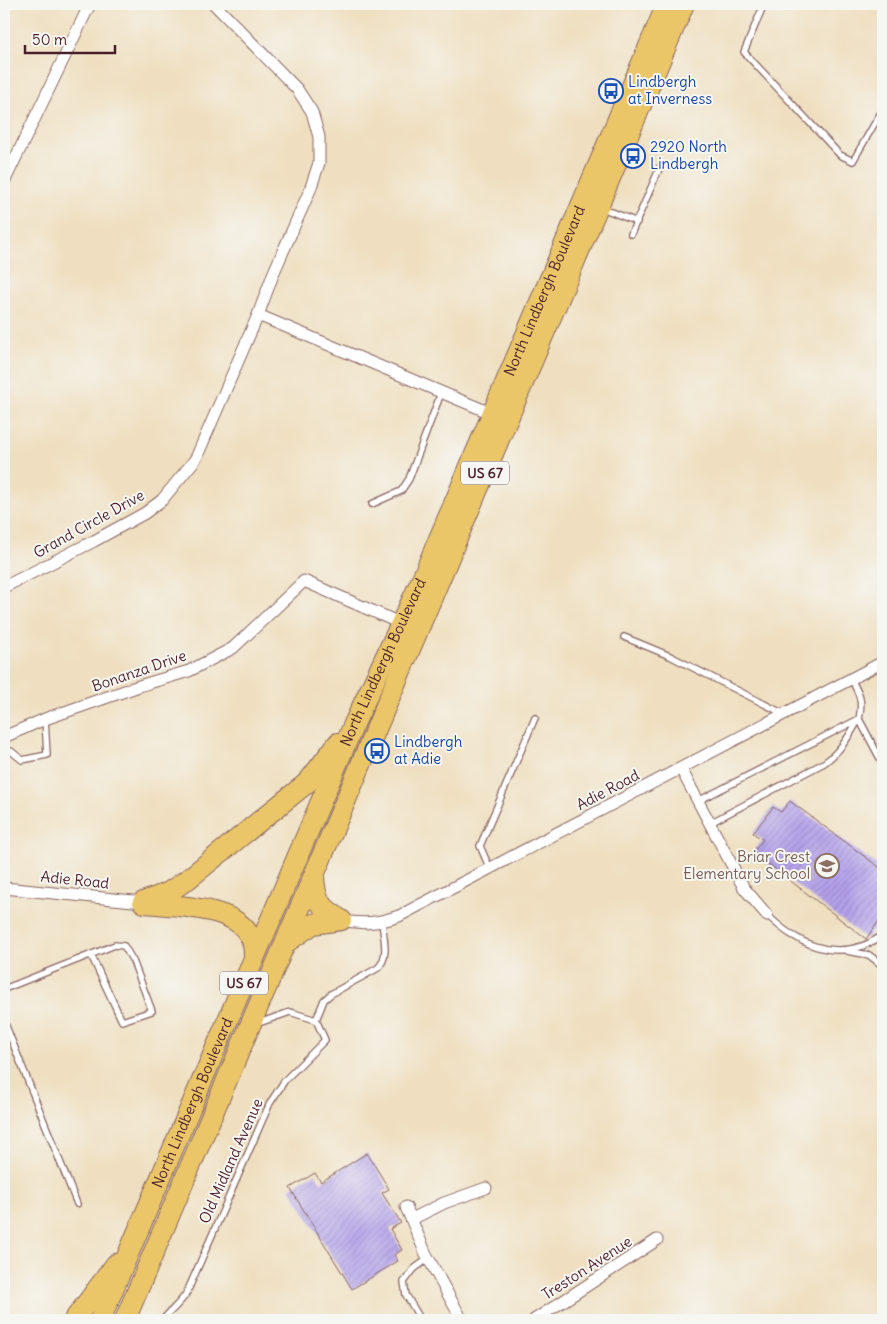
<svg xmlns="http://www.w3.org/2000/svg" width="887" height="1324" viewBox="0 0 887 1324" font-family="Delius,sans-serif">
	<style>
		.building { fill: url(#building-hatch) }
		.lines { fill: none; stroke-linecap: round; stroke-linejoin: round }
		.lane-casing { stroke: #84625f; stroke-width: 8 }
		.street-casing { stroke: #84625f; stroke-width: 13 }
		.highway-casing { stroke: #84625f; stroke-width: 22 }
		.lane { stroke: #fff; stroke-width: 5.5 }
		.street { stroke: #fff; stroke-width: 11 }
		.highway { stroke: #ebc669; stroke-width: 20 }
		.labels { text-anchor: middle; stroke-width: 4; stroke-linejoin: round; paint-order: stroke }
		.shield { fill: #f6f6f2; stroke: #7e6067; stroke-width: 1 }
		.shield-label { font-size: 14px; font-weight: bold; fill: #4a1f2b }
		.transit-label { font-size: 15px; fill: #164399; stroke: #f6f6f2; text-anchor: start }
		.street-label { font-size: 15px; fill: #4a1f2b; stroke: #f6f6f2 }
		.education-label { font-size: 15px; fill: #785e54; stroke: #f6f6f2; text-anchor: end }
	</style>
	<defs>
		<pattern id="building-hatch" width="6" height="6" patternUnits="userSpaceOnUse" patternTransform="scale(1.25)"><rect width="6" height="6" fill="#b4a1ec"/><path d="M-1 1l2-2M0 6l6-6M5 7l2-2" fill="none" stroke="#9483bf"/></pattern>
	</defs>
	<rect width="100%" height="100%" fill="#f6f6f2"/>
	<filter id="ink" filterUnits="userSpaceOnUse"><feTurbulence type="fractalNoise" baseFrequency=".02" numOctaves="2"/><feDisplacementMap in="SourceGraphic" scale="10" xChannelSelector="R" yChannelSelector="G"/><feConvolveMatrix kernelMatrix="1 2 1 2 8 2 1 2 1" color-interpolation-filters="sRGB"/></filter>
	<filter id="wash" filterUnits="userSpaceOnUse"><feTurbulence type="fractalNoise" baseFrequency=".0096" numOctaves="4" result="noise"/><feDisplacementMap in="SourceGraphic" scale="20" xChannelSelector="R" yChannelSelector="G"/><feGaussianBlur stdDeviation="1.12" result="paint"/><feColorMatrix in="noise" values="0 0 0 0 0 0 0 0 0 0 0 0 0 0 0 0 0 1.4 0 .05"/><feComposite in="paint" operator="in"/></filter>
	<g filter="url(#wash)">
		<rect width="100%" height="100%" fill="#efdfc0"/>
		<g id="blocks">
			<!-- building -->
			<g class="building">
				<path d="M 790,801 L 883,870 L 883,915 L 866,939 L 753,852 L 763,840 L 753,833 L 773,807 L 781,812 Z"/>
				<path d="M 367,1153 L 389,1189 L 382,1193 L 401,1223 L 390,1229 L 402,1250 L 394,1255 L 398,1261 L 352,1289 L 290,1188 L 315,1173 L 321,1182 Z"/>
			</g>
		</g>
	</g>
	<g filter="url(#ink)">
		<use href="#blocks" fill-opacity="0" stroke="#84625f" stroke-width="1"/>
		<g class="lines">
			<defs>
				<g id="lane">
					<path d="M 764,4 L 744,52 L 840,155 L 853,161 L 883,109"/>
					<path d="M 602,208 L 637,222"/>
					<path d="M 631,234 L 660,167"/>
					<path d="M 372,504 L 401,491 L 409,479 L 441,393"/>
					<path d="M 624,637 L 670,656 L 784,714"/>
					<path d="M 859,719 L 883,764"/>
					<path d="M 4,751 L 11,751 L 22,760 L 47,755 L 45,719"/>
					<path d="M 698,801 L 859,719 C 863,701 860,695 851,679"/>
					<path d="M 710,823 L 824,763 C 841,751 849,736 859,719"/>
					<path d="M 490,869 L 480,846 L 535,718"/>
					<path d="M 767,915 C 775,922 783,930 792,935 C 821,954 854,956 883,935"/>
					<path d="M 847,951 L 869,955 L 883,966"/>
					<path d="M 4,989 L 115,945 L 124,946 L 133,961 L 152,1011 L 122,1021 L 91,955"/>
					<path d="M 4,1021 L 77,1204"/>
					<path d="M 256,1024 L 290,1012 L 316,1020"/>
					<path d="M 163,1320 C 171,1309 182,1303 188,1290 L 270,1103 L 285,1080 L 325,1040 L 316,1020 L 324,1000 L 331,994 L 378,968 C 390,956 383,937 382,921"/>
					<path d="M 421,1320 L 406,1295 L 404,1282 L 414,1269 L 429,1258"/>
				</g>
				<g id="street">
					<path d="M 4,182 L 90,4"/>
					<path d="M 258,315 L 493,414"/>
					<path d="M 4,587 L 94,541 L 145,513 L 162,500 L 194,461 L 197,456 L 258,315 L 274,272 L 310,190 L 319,163 L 319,137 L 312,112 L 297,89 L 214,4"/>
					<path d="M 4,737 L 45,719 L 139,686 L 189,671 L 233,648 L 304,581 L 402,624"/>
					<path d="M 681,769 L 744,888 L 767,915"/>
					<path d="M 4,888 L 143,902"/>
					<path d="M 341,920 C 362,925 379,923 399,916 L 883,662"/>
					<path d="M 406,1207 L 426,1254 L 462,1320"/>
					<path d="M 412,1219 L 444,1203 L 486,1188"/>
					<path d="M 534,1320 L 657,1240"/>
				</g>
				<g id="highway">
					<path d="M 314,877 C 316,904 320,905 341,920"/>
					<path d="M 143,902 L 169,892 L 188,879 L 308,782 L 338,743"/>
					<path d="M 145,903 C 174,906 231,906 248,933 C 254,941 254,950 254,959"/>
					<path d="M 287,942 L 313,924 L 341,920"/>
					<path d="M 74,1320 L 116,1264"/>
					<path id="s1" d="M 100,1320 L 354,724 L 421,581 L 667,4"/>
					<path d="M 125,1320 L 684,4"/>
				</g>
			</defs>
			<!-- lane casing -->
			<use href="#lane" class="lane-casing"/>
			<!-- street casing -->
			<use href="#street" class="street-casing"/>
			<!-- highway casing -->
			<use href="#highway" class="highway-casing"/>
			<!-- lane -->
			<use href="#lane" class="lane"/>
			<!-- street -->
			<use href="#street" class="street"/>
			<!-- highway -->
			<use href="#highway" class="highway"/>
		</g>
	</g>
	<!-- icons -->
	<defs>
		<symbol id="bus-ring" viewBox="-11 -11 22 22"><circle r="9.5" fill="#f6f6f2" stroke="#1a4fb4" stroke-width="1.5"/><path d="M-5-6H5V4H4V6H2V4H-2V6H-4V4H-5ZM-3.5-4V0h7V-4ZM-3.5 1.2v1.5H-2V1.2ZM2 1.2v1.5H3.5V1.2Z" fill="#1a4fb4"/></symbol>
		<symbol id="school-ring" viewBox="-11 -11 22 22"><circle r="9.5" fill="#f6f6f2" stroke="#8d6e63" stroke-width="1.5"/><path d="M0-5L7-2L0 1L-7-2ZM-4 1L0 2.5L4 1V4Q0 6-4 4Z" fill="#8d6e63"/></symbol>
	</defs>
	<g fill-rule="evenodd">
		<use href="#bus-ring" x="597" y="77" width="28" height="28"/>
		<use href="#bus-ring" x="619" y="142" width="28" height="28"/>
		<use href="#bus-ring" x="363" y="737" width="28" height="28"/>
		<use href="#school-ring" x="813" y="852" width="28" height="28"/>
	</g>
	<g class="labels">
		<!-- shield labels -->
		<g class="shield">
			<rect x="461" y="461.5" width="48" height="23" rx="4"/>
			<rect x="220" y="971.5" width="48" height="23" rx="4"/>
		</g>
		<g class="shield-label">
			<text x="485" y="478">US 67</text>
			<text x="244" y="988">US 67</text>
		</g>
		<!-- transit labels -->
		<g class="transit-label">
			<text x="628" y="87">Lindbergh<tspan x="628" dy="17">at Inverness</tspan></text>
			<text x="650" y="152">2920 North<tspan x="650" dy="17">Lindbergh</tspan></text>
			<text x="394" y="747">Lindbergh<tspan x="394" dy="17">at Adie</tspan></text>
		</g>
		<!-- street labels -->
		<g class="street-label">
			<text dy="5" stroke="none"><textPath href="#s1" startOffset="1121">North Lindbergh Boulevard</textPath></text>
			<text transform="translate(89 524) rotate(-29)" y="5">Grand Circle Drive</text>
			<text dy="5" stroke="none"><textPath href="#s1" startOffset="716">North Lindbergh Boulevard</textPath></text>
			<text transform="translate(139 671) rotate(-19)" y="5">Bonanza Drive</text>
			<text transform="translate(608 790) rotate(-28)" y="5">Adie Road</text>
			<text transform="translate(75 880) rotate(6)" y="5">Adie Road</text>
			<text dy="5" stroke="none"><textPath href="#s1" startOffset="236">North Lindbergh Boulevard</textPath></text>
			<text transform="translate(231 1161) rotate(-66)" y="5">Old Midland Avenue</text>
			<text transform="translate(587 1268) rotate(-33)" y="5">Treston Avenue</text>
		</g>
		<!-- education labels -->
		<g class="education-label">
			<text x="810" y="862">Briar Crest<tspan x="810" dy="17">Elementary School</tspan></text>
		</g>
	</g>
	<!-- margin -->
	<rect width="887" height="1324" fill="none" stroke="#f6f6f2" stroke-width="20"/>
	<!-- scale -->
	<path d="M25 45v8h90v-8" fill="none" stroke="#4a1f2b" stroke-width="2.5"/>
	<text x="32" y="45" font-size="15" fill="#4a1f2b" stroke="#f6f6f2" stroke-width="4" paint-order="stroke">50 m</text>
</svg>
